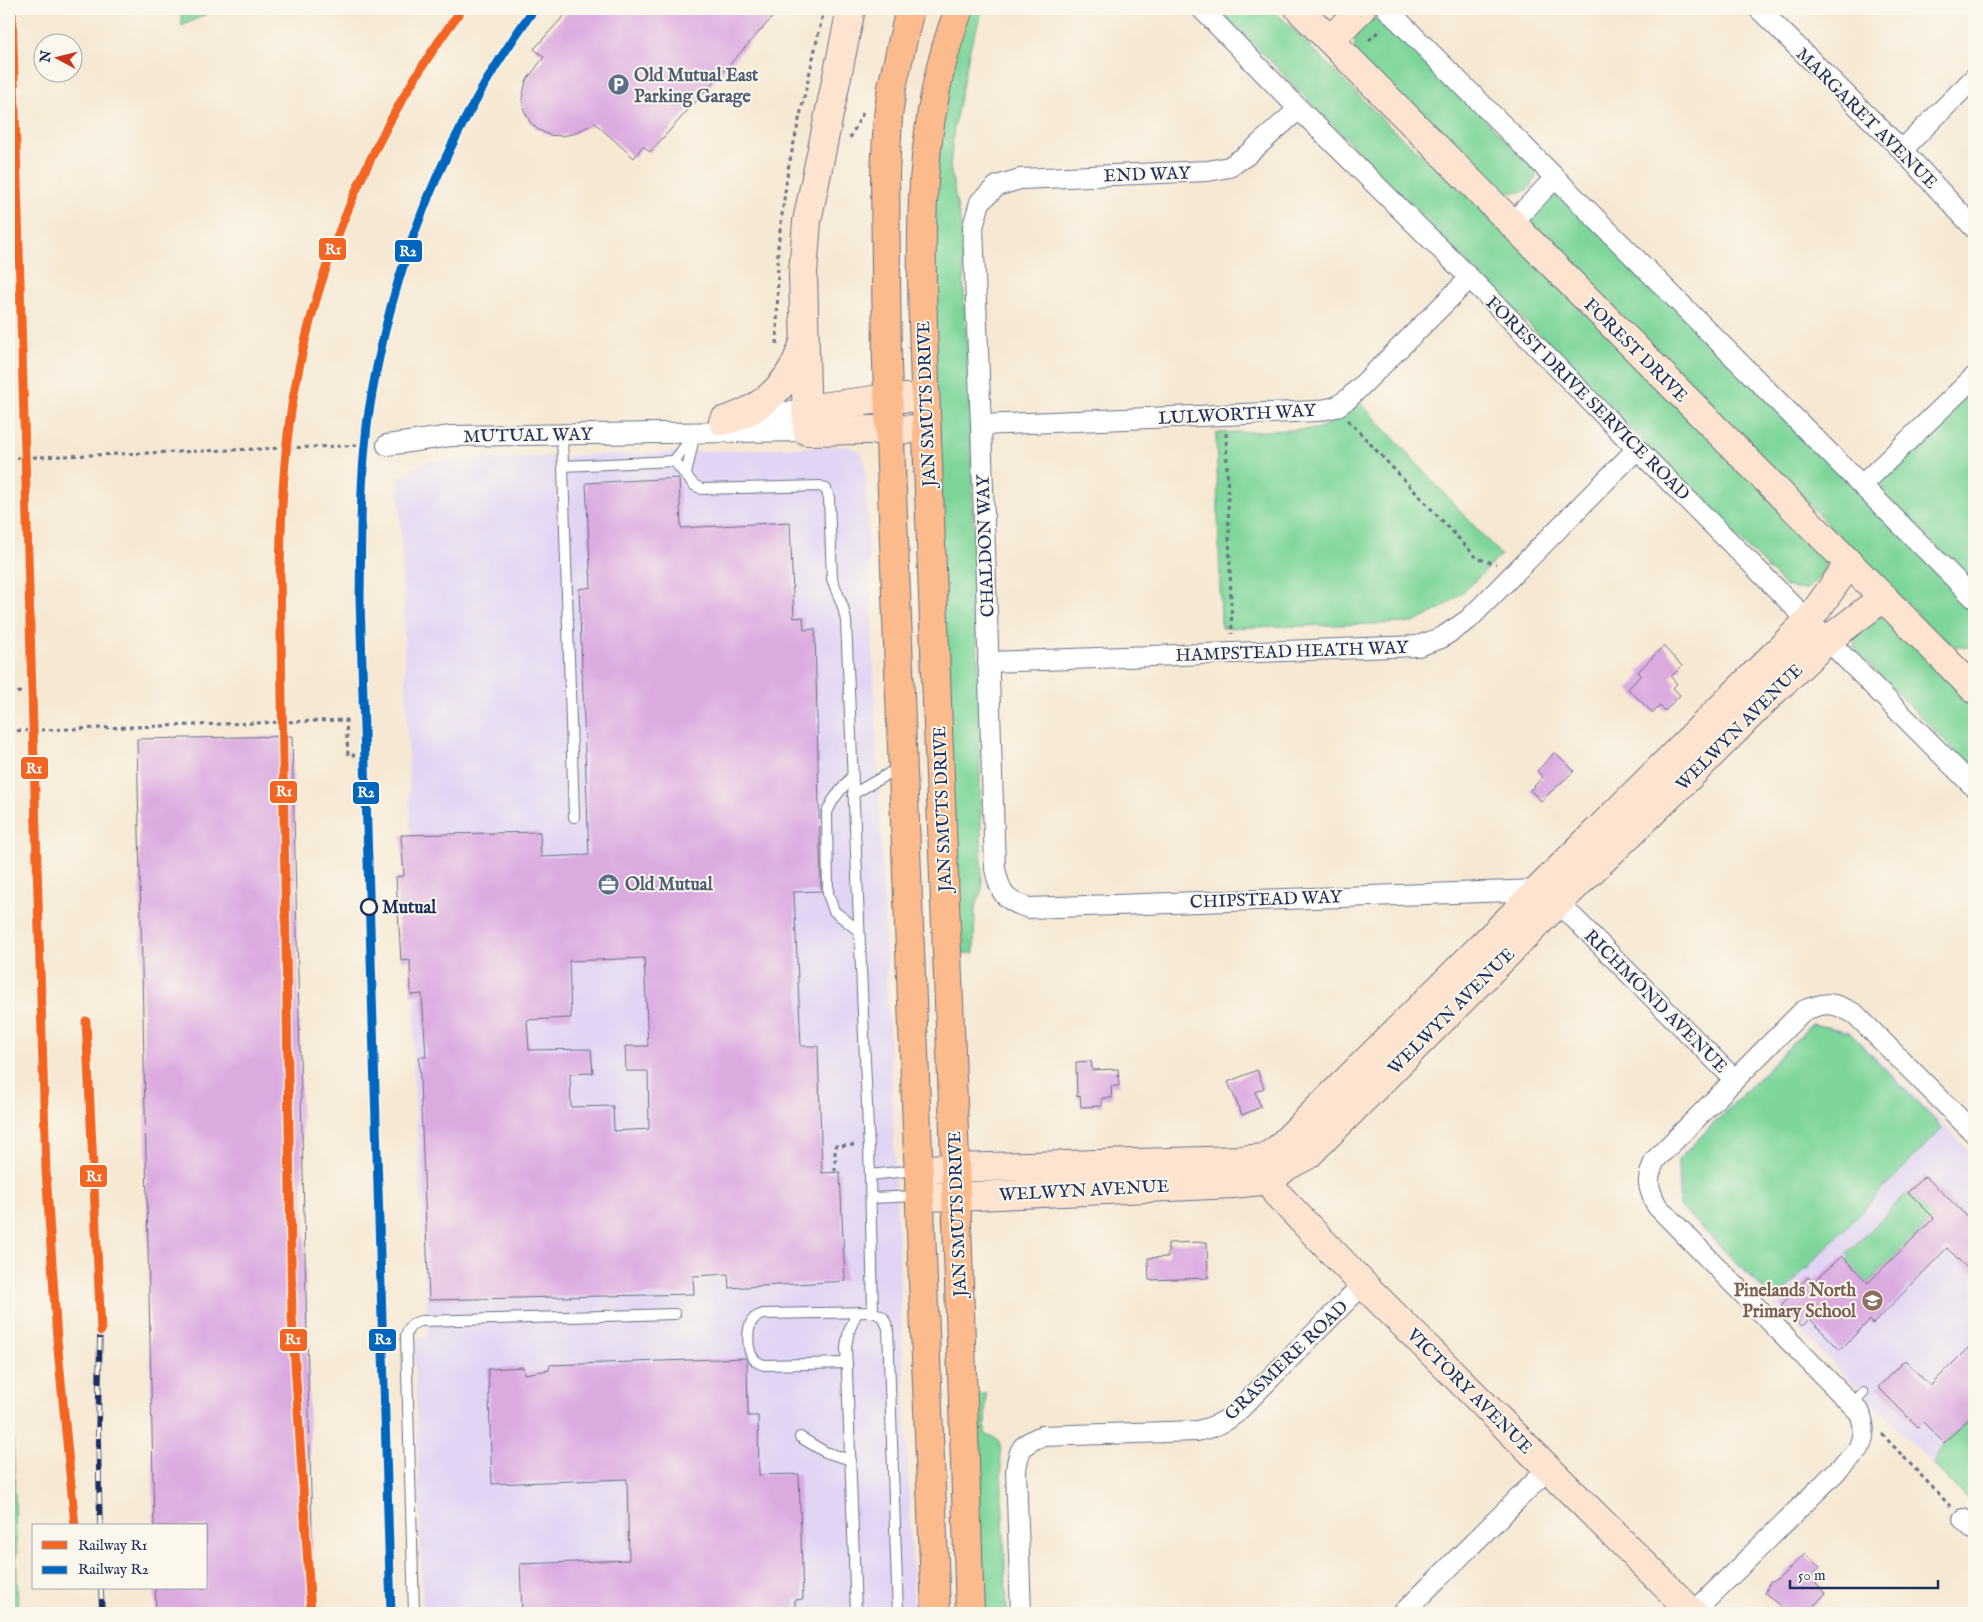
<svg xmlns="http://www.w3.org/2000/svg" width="1983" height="1622" viewBox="0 0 1983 1622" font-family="'IM FELL English',serif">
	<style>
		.built { fill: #e1d4f4 }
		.green { fill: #7dd59a; stroke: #4c827c }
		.building { fill: #dbabe0; fill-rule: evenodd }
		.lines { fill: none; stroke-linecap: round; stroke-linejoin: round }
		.lane-casing { stroke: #687087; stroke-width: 12 }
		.street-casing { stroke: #687087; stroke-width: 22 }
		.secondary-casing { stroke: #687087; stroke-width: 30 }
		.primary-casing { stroke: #687087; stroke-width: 30 }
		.path { stroke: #687087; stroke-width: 3; stroke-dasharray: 4 4; stroke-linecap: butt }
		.lane { stroke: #fff; stroke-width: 10 }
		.street { stroke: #fff; stroke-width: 20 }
		.secondary { stroke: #fde4d1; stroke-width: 28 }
		.primary { stroke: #fbbb8d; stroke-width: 28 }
		.rail-casing { stroke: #1b2f5e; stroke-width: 5.5 }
		.rail { stroke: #fbf7ec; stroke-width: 4; stroke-dasharray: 11; stroke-linecap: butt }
		.rail-1-casing { stroke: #fbf7ec; stroke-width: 12 }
		.rail-2-casing { stroke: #fbf7ec; stroke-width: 12 }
		.rail-1 { stroke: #f26522; stroke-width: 9 }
		.rail-2 { stroke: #0065bd; stroke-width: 9 }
		.stop-dot { fill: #fbf7ec; stroke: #1b2f5e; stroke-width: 2.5 }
		.labels { text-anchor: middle; stroke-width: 4; stroke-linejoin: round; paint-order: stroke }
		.service-label { font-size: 18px; font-weight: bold; fill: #4e5e75; stroke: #fbf7ec; text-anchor: start }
		.street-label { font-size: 18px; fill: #1b2f5e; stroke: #fbf7ec }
		.stop-label { font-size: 18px; font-weight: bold; fill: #1b2f5e; stroke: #fbf7ec; text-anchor: start }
		.education-label { font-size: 18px; font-weight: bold; fill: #785e54; stroke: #fbf7ec; text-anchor: end }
		.line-badge { stroke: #fbf7ec; stroke-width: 2 }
		.badge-label { font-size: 14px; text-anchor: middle; font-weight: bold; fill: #fff }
	</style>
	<rect width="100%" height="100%" fill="#fbf7ec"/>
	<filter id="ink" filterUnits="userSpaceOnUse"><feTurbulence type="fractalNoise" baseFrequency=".02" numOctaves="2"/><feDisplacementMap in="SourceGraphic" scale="10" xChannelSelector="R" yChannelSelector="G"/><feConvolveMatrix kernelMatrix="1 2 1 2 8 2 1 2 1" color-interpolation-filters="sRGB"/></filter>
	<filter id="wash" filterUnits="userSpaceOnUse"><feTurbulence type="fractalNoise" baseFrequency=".0096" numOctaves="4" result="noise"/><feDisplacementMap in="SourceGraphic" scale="20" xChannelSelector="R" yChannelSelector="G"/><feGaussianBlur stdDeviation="1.12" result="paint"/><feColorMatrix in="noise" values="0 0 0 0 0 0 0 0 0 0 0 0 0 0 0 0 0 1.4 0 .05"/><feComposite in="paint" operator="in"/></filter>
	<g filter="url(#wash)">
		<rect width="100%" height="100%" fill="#f6e8d3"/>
		<!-- built -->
		<g class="built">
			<path d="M 847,446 L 859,451 L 865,463 L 914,1613 L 423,1613 L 414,1339 L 428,1338 L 413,1057 L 416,994 L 399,479 L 426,461 Z"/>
			<path d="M 1811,1023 L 1849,1030 L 1974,1156 L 1974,1506 L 1677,1206 L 1677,1159 Z"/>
		</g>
		<!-- green -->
		<g class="green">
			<path d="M 181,9 L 216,9 L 182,26 Z"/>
			<path d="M 963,9 L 983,9 L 970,48 L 954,127 L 950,166 L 961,227 L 970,420 L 978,656 L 982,889 L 975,908 L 974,953 L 959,954 L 932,408 L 932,201 L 957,24 Z"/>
			<path d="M 1219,9 L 1273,9 L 1392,129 L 1484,208 L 1820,550 L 1825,561 L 1824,573 L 1807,589 L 1795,589 L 1784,585 Z"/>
			<path d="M 1381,17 L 1391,20 L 1537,173 C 1531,196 1515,195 1496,189 L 1355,55 C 1353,35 1360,21 1381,17 Z"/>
			<path d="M 1557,196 L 1568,198 L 1974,607 L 1974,645 C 1965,650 1956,646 1946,643 L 1532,225 C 1532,210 1542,199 1557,196 Z"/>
			<path d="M 1974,375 L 1974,584 L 1882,492 L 1882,479 Z"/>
			<path d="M 1361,403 L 1501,555 C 1470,586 1454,605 1413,623 L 1221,628 L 1216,433 L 1316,429 L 1340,419 Z"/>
			<path d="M 1875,616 L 1888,618 L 1974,706 L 1974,771 L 1854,649 L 1856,627 Z"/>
			<path d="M 1812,1024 L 1849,1032 L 1942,1128 L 1775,1301 L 1680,1206 L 1678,1160 Z"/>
			<path d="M 1908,1192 L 1934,1218 L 1868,1283 L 1846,1261 L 1850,1257 L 1847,1253 Z"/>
			<path d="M 9,1288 L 18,1613 L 9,1613 Z"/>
			<path d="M 973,1394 L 986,1394 L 985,1434 L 1000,1441 L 1007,1613 L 985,1613 Z"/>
			<path d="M 1967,1421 L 1974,1428 L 1973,1505 L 1933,1464 L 1944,1443 Z"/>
		</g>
		<g id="blocks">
			<!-- building -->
			<g class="building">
				<path d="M 570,9 L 780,9 L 650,152 L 643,146 L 634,158 L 595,123 L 573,134 L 561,136 L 549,135 L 537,129 L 530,122 L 524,110 L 522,100 L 526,81 L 544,57 L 534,49 Z"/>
				<path d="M 679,478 L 681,528 L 790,522 L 794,618 L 803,617 L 804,630 L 815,629 L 821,891 L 794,892 L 801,1046 L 818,1046 L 822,1173 L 840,1172 L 845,1281 L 729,1288 L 728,1274 L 693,1276 L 694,1294 L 429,1300 L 419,1057 L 426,1057 L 422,994 L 411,995 L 410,960 L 401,961 L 396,877 L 404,876 L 401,835 L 540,832 L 541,857 L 589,855 L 579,589 L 591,587 L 586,483 ZM 644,958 L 648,1046 L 625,1046 L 626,1071 L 648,1071 L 649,1129 L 614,1131 L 613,1106 L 571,1107 L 570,1074 L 593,1073 L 591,1049 L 529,1050 L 527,1020 L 571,1018 L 569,961 Z"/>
				<path d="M 1663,646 L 1682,666 L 1671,677 L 1677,684 L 1673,688 L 1680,695 L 1665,711 L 1660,706 L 1653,713 L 1628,689 L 1641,675 L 1638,672 Z"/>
				<path d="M 292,736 L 314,1613 L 156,1613 L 155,1588 L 206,1588 L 206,1526 L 154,1526 L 137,739 Z"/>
				<path d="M 1555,752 L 1574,771 L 1541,801 L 1530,790 L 1543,777 L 1537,771 Z"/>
				<path d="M 1091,1061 L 1092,1070 L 1118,1069 L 1119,1086 L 1111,1086 L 1112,1098 L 1102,1098 L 1102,1106 L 1081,1107 L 1080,1096 L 1077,1097 L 1076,1062 Z"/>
				<path d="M 1257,1070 L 1264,1088 L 1255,1092 L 1261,1107 L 1242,1115 L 1228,1082 Z"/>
				<path d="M 1925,1176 L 1974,1223 L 1974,1275 L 1947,1248 L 1873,1324 L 1870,1320 L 1840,1350 L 1810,1319 L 1802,1326 L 1781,1305 L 1808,1277 L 1813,1282 L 1842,1256 L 1868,1283 L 1934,1218 L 1908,1192 Z"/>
				<path d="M 1207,1242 L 1208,1278 L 1149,1280 L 1148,1258 L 1168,1257 L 1168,1243 Z"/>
				<path d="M 1974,1342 L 1974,1414 L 1944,1443 L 1923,1422 L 1918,1427 L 1878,1387 L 1905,1360 L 1930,1386 Z"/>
				<path d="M 745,1358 L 747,1361 L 748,1416 L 758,1416 L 759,1475 L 799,1474 L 803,1599 L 795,1600 L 795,1613 L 522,1613 L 520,1564 L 629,1560 L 627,1479 L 492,1484 L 488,1369 L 523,1367 L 524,1374 L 549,1370 L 550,1365 Z"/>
				<path d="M 1805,1554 L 1820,1567 L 1811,1578 L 1826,1593 L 1807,1613 L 1788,1613 L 1765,1593 L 1769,1583 L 1777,1580 Z"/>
			</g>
		</g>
	</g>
	<g filter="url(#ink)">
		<use href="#blocks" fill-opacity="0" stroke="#687087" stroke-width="1"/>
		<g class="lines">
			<defs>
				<g id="lane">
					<path d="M 562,435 L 574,817"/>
					<path d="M 674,461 L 693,436"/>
					<path d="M 563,466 L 674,461 L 694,485 L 702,489 L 820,486 L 826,489 L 829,498 L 832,579 L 843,607 L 846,621 L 870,1175 L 873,1312 L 764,1314 C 763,1314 757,1316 756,1317 C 745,1324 747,1351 754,1359 C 757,1363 760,1364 765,1365 L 847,1363"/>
					<path d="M 686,474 L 695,433"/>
					<path d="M 852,776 L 833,800 L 827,812 L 828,894 L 834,911 L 859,931"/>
					<path d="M 853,794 L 900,767"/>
					<path d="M 870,1175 L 916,1170"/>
					<path d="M 871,1198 L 919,1196"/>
					<path d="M 873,1312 L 883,1317 L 888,1328 L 898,1613"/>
					<path d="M 1852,1404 L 1863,1393"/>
					<path d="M 800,1437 L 825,1452 L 851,1460"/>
					<path d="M 414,1613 L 406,1336 C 408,1327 412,1323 421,1321 L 675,1314"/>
					<path d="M 856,1613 L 846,1346 L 849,1331 L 857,1312"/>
				</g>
				<g id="street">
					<path d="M 1202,9 L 1299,109 L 1470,278 L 1637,449 L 1974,787"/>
					<path d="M 1387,9 L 1974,598"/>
					<path d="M 1759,9 L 1902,150 L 1974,228"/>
					<path d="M 1299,109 L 1247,155 L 1229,167 L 1208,171 L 1020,179 L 997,186 L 980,202 L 973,227 L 981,425 L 995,869 C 1001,894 1003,900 1029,908 L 1539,890 L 1574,918 L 1734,1079"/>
					<path d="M 1902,150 L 1974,78"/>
					<path d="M 1511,224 L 1555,178"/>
					<path d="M 741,419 L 806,409"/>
					<path d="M 981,425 L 1317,411 L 1336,407 L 1349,398 L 1470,278"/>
					<path d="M 387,445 L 451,436 L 807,431"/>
					<path d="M 1863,484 L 1974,377"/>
					<path d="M 988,662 L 1418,646 L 1441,638 L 1468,620 L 1637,449"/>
					<path d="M 1963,1519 L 1974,1530"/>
					<path d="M 1021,1613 L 1016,1470 C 1019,1449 1021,1444 1042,1436 L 1197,1431 C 1213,1428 1224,1423 1236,1413 L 1363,1284"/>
					<path d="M 1403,1613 L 1548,1469"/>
					<path d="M 1693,1613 L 1859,1449 C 1865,1435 1865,1427 1860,1413 L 1657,1206 C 1647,1186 1646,1180 1655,1160 L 1803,1011 C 1826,1001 1834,1002 1855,1014 L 1974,1133"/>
				</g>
				<g id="secondary">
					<path d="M 851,9 L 807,221 L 803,273 L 807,431 L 926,429"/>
					<path d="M 1299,9 L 1974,689"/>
					<path d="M 1330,40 L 1361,9"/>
					<path d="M 806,409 L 888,398 L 925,398"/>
					<path d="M 723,421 C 762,410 790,385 803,345"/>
					<path d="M 1266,1163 L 1270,1180 L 1276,1193 L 1363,1284 L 1693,1613"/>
					<path d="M 918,1169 L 1241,1160 L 1264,1158 L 1277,1150 L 1809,620 L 1849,564"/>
					<path d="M 920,1196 L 956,1197 L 1233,1184 L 1270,1180 L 1287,1166 L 1308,1155 L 1556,905 L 1686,780 L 1776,689 L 1829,639 L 1884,597"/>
				</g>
				<g id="primary">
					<path d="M 910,9 L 892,87 L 888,117 L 885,174 L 887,364 L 936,1613"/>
					<path d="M 959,9 C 913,129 921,259 925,385 C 928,482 932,579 936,676 C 950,988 960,1301 970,1613"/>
				</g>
			</defs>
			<!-- lane casing -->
			<use href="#lane" class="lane-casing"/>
			<!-- street casing -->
			<use href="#street" class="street-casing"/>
			<!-- secondary casing -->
			<use href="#secondary" class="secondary-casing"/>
			<!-- primary casing -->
			<use href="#primary" class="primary-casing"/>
			<!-- path -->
			<g class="path">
				<path d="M 1369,40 L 1381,29"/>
				<path d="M 850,138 L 864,111"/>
				<path d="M 777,344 L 778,246 L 788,169 L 824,9"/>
				<path d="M 1348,420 L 1477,558 L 1496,564"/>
				<path d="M 1226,433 L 1232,634"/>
				<path d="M 9,458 L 368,445"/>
				<path d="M 9,693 L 22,692"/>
				<path d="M 9,731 L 346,720 L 348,755 L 355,755"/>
				<path d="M 835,1171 L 835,1146 L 854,1145"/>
				<path d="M 1882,1434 L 1950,1506"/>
			</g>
			<!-- lane -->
			<use href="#lane" class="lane"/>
			<!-- street -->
			<use href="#street" class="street"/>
			<!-- secondary -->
			<use href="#secondary" class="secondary"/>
			<!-- primary -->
			<use href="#primary" class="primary"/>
			<defs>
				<g id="rail">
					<path d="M 100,1526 L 98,1433 L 100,1327"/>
					<path d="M 101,1588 L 102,1613"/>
				</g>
			</defs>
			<!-- rail casing -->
			<use href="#rail" class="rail-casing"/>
			<!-- rail -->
			<use href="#rail" class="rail"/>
			<defs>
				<g id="rail-1">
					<path d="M 12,9 L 46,1171 L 57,1339 L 75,1526"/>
					<path d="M 86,1021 L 101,1331"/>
					<path d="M 311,1613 L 292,1317 L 280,575 C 281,518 283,461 292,405 C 316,261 375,125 462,9"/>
				</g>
				<path id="rail-2" d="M 391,1613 L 360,599 C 361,545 360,490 366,436 C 368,411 373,387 378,362 C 404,234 458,114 534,9"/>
			</defs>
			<!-- rail-1 casing -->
			<use href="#rail-1" class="rail-1-casing"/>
			<!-- rail-2 casing -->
			<use href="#rail-2" class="rail-2-casing"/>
			<!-- rail-1 -->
			<use href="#rail-1" class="rail-1"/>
			<!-- rail-2 -->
			<use href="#rail-2" class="rail-2"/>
		</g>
	</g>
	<!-- icons -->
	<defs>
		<symbol id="parking-disc" viewBox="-11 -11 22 22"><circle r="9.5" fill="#5c6f8a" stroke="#fbf7ec"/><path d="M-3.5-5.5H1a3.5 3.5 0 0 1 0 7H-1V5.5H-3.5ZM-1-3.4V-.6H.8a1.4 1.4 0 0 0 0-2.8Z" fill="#fff"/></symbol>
		<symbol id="office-disc" viewBox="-11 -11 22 22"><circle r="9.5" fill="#5c6f8a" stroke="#fbf7ec"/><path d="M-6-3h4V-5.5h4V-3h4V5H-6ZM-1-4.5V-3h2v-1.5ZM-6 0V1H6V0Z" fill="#fff"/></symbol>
		<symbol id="school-disc" viewBox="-11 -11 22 22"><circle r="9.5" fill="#8d6e63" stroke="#fbf7ec"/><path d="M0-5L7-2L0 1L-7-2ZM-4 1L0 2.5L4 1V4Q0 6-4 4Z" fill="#fff"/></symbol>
	</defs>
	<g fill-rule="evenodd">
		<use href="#parking-disc" x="606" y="72" width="25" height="25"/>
		<use href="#office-disc" x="596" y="872" width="25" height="25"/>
		<use href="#school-disc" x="1860" y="1288" width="25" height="25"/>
	</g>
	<!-- markers -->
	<circle class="stop-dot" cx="369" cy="907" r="8"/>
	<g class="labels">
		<!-- service labels -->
		<g class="service-label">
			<text x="634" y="81">Old Mutual East<tspan x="634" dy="21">Parking Garage</tspan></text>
			<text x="625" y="890">Old Mutual</text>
		</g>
		<!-- street labels -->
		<g class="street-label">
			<text transform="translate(1867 118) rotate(45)" y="6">MARGARET AVENUE</text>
			<text transform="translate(1147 174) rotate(-2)" y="6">END WAY</text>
			<text transform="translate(1636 350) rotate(45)" y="6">FOREST DRIVE</text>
			<text transform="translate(1588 398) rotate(45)" y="6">FOREST DRIVE SERVICE ROAD</text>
			<text transform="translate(926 404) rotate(-92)" y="6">JAN SMUTS DRIVE</text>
			<text transform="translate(1237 414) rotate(-3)" y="6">LULWORTH WAY</text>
			<text transform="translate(528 435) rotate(-1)" y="6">MUTUAL WAY</text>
			<text transform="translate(985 546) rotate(-92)" y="6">CHALDON WAY</text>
			<text transform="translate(1292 651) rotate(-2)" y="6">HAMPSTEAD HEATH WAY</text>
			<text transform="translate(1739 727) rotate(-45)" y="6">WELWYN AVENUE</text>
			<text transform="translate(942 809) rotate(-92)" y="6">JAN SMUTS DRIVE</text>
			<text transform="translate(1266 899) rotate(-2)" y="6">CHIPSTEAD WAY</text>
			<text transform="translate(1656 1001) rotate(45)" y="6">RICHMOND AVENUE</text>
			<text transform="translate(1451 1011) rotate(-45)" y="6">WELWYN AVENUE</text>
			<text transform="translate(1084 1190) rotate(-3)" y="6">WELWYN AVENUE</text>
			<text transform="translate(957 1214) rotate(-92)" y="6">JAN SMUTS DRIVE</text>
			<text transform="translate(1286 1360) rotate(-44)" y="6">GRASMERE ROAD</text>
			<text transform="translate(1470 1391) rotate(45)" y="6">VICTORY AVENUE</text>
		</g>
		<!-- stop labels -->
		<g class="stop-label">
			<text x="382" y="913">Mutual</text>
		</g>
		<!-- education labels -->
		<g class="education-label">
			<text x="1856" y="1296">Pinelands North<tspan x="1856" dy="21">Primary School</tspan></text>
		</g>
	</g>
	<g class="line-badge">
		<rect x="318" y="237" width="29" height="24" rx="5" fill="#f26522"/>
		<rect x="394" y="239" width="29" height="24" rx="5" fill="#0065bd"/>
		<rect x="20" y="756" width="29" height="24" rx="5" fill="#f26522"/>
		<rect x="269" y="780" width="29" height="24" rx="5" fill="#f26522"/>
		<rect x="352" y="781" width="28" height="24" rx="5" fill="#0065bd"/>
		<rect x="79" y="1164" width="29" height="24" rx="5" fill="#f26522"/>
		<rect x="279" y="1328" width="29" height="24" rx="5" fill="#f26522"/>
		<rect x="368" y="1328" width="29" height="24" rx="5" fill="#0065bd"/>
	</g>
	<g class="badge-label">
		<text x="333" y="254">R1</text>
		<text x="408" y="256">R2</text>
		<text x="34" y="773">R1</text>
		<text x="284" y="796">R1</text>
		<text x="366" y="797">R2</text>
		<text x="94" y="1181">R1</text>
		<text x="293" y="1344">R1</text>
		<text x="383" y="1344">R2</text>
	</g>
	<!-- margin -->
	<rect width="1983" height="1622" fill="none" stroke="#fbf7ec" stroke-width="30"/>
	<!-- legend -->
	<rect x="32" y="1524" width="175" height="65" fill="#fbf7ec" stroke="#a1a7b3"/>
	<rect x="42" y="1541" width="25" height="8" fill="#f26522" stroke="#a1a7b3"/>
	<text x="78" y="1550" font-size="15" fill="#1b2f5e">Railway R1</text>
	<rect x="42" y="1566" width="25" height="8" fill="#0065bd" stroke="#a1a7b3"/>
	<text x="78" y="1574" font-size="15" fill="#1b2f5e">Railway R2</text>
	<!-- north arrow -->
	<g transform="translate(58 58) rotate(277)"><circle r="24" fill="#fbf7ec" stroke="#a1a7b3"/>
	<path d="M0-4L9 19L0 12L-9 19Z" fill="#c8321e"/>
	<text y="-8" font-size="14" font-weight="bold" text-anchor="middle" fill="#1b2f5e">N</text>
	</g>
	<!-- scale -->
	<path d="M1790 1580v8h148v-8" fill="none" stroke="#1b2f5e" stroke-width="2.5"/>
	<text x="1798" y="1580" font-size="15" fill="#1b2f5e" stroke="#fbf7ec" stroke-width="4" paint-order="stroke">50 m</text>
</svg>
